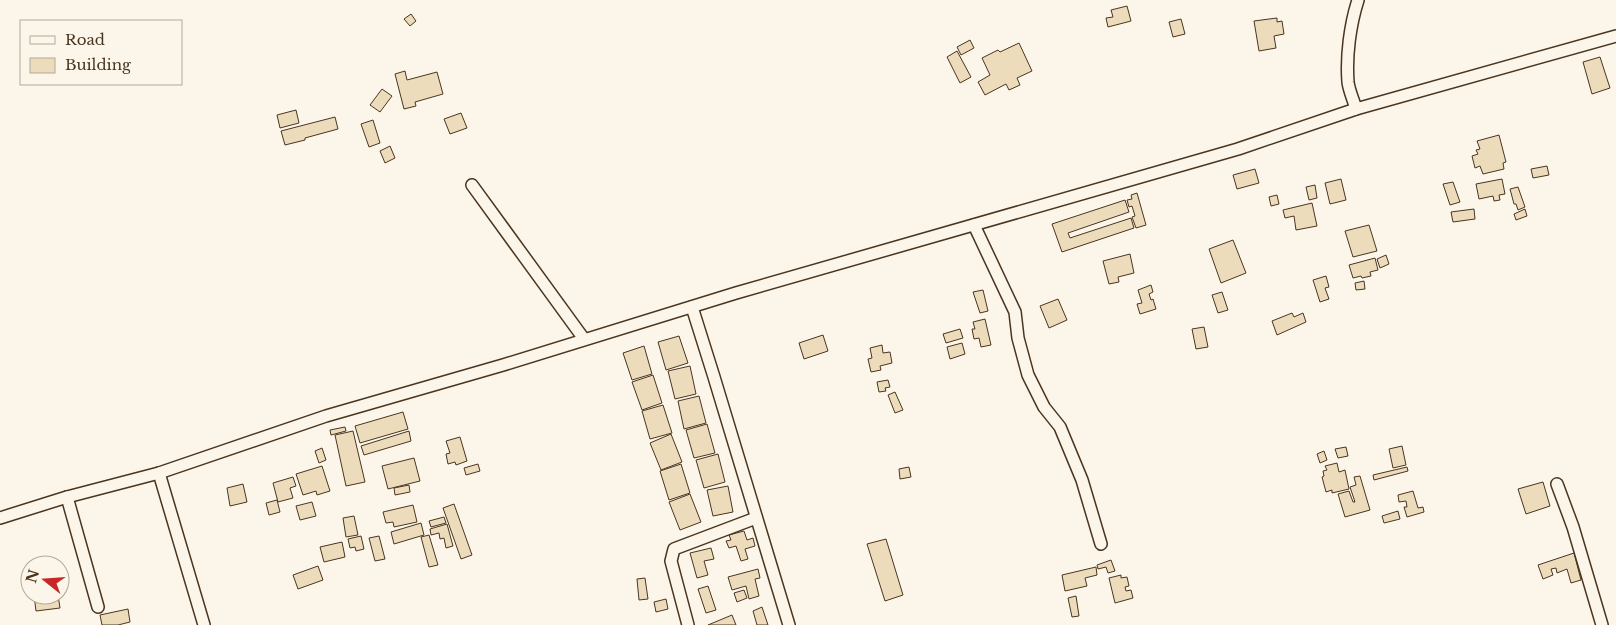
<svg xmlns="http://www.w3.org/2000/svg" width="1616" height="625" viewBox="0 0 1616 625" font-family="'Libre Baskerville',serif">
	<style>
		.building { fill: #ecdcbc; stroke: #4a3520 }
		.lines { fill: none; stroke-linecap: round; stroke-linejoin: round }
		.minor-casing { stroke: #4a3520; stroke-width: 14 }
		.minor { stroke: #fbf6e9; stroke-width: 11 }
	</style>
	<rect width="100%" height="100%" fill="#fbf6e9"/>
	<!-- building -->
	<g class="building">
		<path d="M 1127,6 L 1131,21 L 1108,27 L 1106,18 L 1113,17 L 1111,10 Z"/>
		<path d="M 411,14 L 416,21 L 410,26 L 404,19 Z"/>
		<path d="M 1277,18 L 1277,22 L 1282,21 L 1284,34 L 1274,36 L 1276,48 L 1259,51 L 1254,21 Z"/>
		<path d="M 1181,19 L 1185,34 L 1173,37 L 1169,22 Z"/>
		<path d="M 970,40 L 974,48 L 961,55 L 957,47 Z"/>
		<path d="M 1019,43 L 1032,71 L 1017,78 L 1020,85 L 1009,90 L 1006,84 L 985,95 L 978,82 L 990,75 L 982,58 L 998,50 L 1000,52 Z"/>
		<path d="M 957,51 L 971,77 L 960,83 L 947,57 Z"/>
		<path d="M 1600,57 L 1610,88 L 1592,94 L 1583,62 Z"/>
		<path d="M 405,71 L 407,80 L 437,72 L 443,94 L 415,102 L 416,106 L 404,109 L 395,74 Z"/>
		<path d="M 382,89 L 392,96 L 380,112 L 370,105 Z"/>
		<path d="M 296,110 L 299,123 L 280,128 L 277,115 Z"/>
		<path d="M 461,113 L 467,128 L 450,134 L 444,119 Z"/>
		<path d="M 335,117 L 338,129 L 305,138 L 305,140 L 285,145 L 281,131 Z"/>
		<path d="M 373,120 L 380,143 L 369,147 L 361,124 Z"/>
		<path d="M 1499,135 L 1506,162 L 1503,163 L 1504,169 L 1483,174 L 1480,166 L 1475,168 L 1472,156 L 1478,154 L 1476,150 L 1480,149 L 1477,141 Z"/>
		<path d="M 390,146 L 395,158 L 385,163 L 380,151 Z"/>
		<path d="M 1547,166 L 1549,175 L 1533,178 L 1531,169 Z"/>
		<path d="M 1255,169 L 1259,183 L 1237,189 L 1233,175 Z"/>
		<path d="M 1341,179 L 1346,200 L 1330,204 L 1325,183 Z"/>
		<path d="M 1502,179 L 1505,194 L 1499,195 L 1500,200 L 1494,201 L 1493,196 L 1479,199 L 1476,184 Z"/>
		<path d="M 1453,182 L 1460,202 L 1450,205 L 1443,184 Z"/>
		<path d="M 1315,185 L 1317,198 L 1309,200 L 1306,187 Z"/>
		<path d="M 1518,187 L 1525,207 L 1518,210 L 1516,204 L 1514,204 L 1510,189 Z"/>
		<path d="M 1137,193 L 1146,225 L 1136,228 L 1132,217 L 1135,216 L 1132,206 L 1129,207 L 1127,200 L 1132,199 L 1131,195 Z"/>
		<path d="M 1277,195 L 1279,204 L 1271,206 L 1269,197 Z"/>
		<path d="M 1125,200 L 1129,212 L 1068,233 L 1070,238 L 1131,218 L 1134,228 L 1062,252 L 1052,224 Z"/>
		<path d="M 1312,203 L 1317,226 L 1296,230 L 1294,216 L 1285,218 L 1283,210 Z"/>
		<path d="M 1474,209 L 1475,219 L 1453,222 L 1451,212 Z"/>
		<path d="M 1525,209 L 1527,216 L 1516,220 L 1514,214 Z"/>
		<path d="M 1369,225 L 1377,251 L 1353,257 L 1345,231 Z"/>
		<path d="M 1233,240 L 1246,273 L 1221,283 L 1209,249 Z"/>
		<path d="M 1130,254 L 1134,273 L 1118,277 L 1119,282 L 1109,284 L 1103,261 Z"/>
		<path d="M 1386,255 L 1389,264 L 1380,268 L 1377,259 Z"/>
		<path d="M 1375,258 L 1378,270 L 1370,272 L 1371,276 L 1362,278 L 1361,276 L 1353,278 L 1349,265 Z"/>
		<path d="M 1326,276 L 1329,287 L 1325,288 L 1329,299 L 1320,302 L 1313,280 Z"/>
		<path d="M 1364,281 L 1365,289 L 1356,290 L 1355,283 Z"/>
		<path d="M 1151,285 L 1153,292 L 1149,294 L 1151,300 L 1153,299 L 1156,309 L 1140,314 L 1137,304 L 1142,303 L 1138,290 Z"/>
		<path d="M 983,290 L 988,311 L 980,313 L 973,292 Z"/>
		<path d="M 1222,292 L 1228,310 L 1218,313 L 1212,295 Z"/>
		<path d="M 1058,299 L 1067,320 L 1049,328 L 1040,306 Z"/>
		<path d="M 1292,313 L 1294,317 L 1303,313 L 1306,322 L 1277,335 L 1272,321 Z"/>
		<path d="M 985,319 L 991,345 L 981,347 L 979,338 L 974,339 L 972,329 L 975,329 L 973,322 Z"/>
		<path d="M 1204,327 L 1208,347 L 1196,349 L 1192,329 Z"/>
		<path d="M 960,329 L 963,338 L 946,343 L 943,334 Z"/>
		<path d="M 823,335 L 828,351 L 804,359 L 799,343 Z"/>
		<path d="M 679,336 L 688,363 L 666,370 L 658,342 Z"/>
		<path d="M 962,343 L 965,354 L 950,359 L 947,347 Z"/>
		<path d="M 882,345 L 883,353 L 890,352 L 892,363 L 880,366 L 881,370 L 871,372 L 868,359 L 872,358 L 870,348 Z"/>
		<path d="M 644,346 L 652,374 L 632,380 L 623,353 Z"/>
		<path d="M 690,366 L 696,394 L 675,399 L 668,371 Z"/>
		<path d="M 653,375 L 662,403 L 642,410 L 632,382 Z"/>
		<path d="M 888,380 L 890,387 L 885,388 L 886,391 L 879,392 L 877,382 Z"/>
		<path d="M 895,392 L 903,410 L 895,413 L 888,395 Z"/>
		<path d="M 699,396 L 706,423 L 684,429 L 678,401 Z"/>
		<path d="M 663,405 L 672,433 L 650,439 L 642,411 Z"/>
		<path d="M 403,412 L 408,429 L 360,443 L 355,426 Z"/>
		<path d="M 707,424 L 715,453 L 694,458 L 686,430 Z"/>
		<path d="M 345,427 L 346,431 L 331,435 L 330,430 Z"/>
		<path d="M 353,431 L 365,482 L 346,486 L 335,435 Z"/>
		<path d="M 409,431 L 411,441 L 364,455 L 361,446 Z"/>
		<path d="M 671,434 L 682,462 L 661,470 L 650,443 Z"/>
		<path d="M 460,437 L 467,461 L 456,465 L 455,462 L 448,464 L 446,454 L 450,453 L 446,441 Z"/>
		<path d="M 1402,446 L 1406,465 L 1393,468 L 1389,449 Z"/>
		<path d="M 1346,447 L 1348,456 L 1338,458 L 1335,449 Z"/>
		<path d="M 322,448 L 326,460 L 319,463 L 315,451 Z"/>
		<path d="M 1324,451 L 1327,460 L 1320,463 L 1317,454 Z"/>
		<path d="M 718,454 L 725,482 L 704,488 L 696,460 Z"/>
		<path d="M 414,458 L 420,481 L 388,489 L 382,466 Z"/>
		<path d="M 1337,463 L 1339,472 L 1345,470 L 1349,489 L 1332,493 L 1332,490 L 1326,492 L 1322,477 L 1324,476 L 1323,471 L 1327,470 L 1325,466 Z"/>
		<path d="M 478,464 L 480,471 L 466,475 L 464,468 Z"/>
		<path d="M 681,464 L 690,493 L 669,500 L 660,471 Z"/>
		<path d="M 322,466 L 330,491 L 317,495 L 316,491 L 303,495 L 296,474 Z"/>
		<path d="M 909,467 L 911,477 L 900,479 L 899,469 Z"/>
		<path d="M 1407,467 L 1408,471 L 1374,480 L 1373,475 Z"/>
		<path d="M 1360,476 L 1370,510 L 1345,517 L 1338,494 L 1349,491 L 1353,502 L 1355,502 L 1350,487 L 1356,485 L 1354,477 Z"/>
		<path d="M 293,477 L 296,486 L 290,488 L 293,498 L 278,502 L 273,483 Z"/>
		<path d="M 1543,482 L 1550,506 L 1526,514 L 1518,489 Z"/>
		<path d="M 243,484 L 247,502 L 230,506 L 227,488 Z"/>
		<path d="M 409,485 L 410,492 L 395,495 L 394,488 Z"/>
		<path d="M 728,486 L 733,512 L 713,516 L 707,490 Z"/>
		<path d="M 1413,491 L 1418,508 L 1423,507 L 1424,512 L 1407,517 L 1404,507 L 1407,507 L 1406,501 L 1399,502 L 1398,495 Z"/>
		<path d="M 690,494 L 701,522 L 680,530 L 669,502 Z"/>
		<path d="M 277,500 L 280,512 L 269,515 L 266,503 Z"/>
		<path d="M 312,502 L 316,516 L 300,520 L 296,506 Z"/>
		<path d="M 454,504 L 472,555 L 461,559 L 443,508 Z"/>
		<path d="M 413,505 L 417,522 L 394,527 L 393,522 L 386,523 L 383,512 Z"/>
		<path d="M 1398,511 L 1400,519 L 1384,523 L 1382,516 Z"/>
		<path d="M 354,516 L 358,535 L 346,537 L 343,518 Z"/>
		<path d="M 444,517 L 446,523 L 431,527 L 429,521 Z"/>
		<path d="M 421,523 L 424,535 L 394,544 L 391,532 Z"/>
		<path d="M 447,524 L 453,546 L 446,548 L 444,538 L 440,539 L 439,533 L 431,535 L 430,529 Z"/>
		<path d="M 744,531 L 747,540 L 753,538 L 755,546 L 745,549 L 748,559 L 741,561 L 736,546 L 729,548 L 726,541 L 731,540 L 729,535 Z"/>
		<path d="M 429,535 L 438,565 L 429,567 L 421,537 Z"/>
		<path d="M 361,536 L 364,549 L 356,551 L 355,547 L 350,548 L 348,539 Z"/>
		<path d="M 379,536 L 385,559 L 375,561 L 369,538 Z"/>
		<path d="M 886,539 L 903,595 L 885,601 L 867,544 Z"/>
		<path d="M 342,542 L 345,557 L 324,562 L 320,547 Z"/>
		<path d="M 711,548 L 714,559 L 704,561 L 708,575 L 697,578 L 690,553 Z"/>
		<path d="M 1574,553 L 1581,580 L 1571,583 L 1567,569 L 1557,573 L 1556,568 L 1551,569 L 1553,575 L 1543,579 L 1538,565 Z"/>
		<path d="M 1111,560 L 1115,571 L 1108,573 L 1106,567 L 1098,569 L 1097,565 Z"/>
		<path d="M 318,566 L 323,580 L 298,589 L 293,575 Z"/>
		<path d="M 1096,567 L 1097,575 L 1085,578 L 1087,586 L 1065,591 L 1062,575 Z"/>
		<path d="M 758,569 L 760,578 L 755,579 L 759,596 L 749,599 L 746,586 L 732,590 L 728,577 Z"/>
		<path d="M 1121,575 L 1121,578 L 1127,577 L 1129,586 L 1125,587 L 1126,591 L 1131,590 L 1133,598 L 1115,603 L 1109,578 Z"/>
		<path d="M 645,578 L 648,599 L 639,600 L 637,579 Z"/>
		<path d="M 708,586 L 716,610 L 706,613 L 698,589 Z"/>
		<path d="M 744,590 L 747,598 L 737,602 L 734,593 Z"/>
		<path d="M 34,595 L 58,595 L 60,608 L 36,611 Z"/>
		<path d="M 1076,596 L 1079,616 L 1072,617 L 1068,598 Z"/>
		<path d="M 666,599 L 668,609 L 656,612 L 654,602 Z"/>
		<path d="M 762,607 L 768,625 L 757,625 L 753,611 Z"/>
		<path d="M 128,609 L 130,622 L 118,625 L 102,625 L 100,615 Z"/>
		<path d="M 732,615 L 736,625 L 708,625 Z"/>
	</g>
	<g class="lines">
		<defs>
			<g id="minor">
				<path d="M 1356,109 C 1354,101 1349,91 1348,82 C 1346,56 1350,25 1358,0"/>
				<path d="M 472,185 L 584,339"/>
				<path d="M 974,225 L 1015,312 L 1018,338 L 1028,375 L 1044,407 L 1060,427 L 1082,480 L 1101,544"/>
				<path d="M 692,307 L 714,377 L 789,625"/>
				<path d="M 159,473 L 204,625"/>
				<path d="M 1557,484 L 1573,527 L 1602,625"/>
				<path d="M 67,497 L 98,607"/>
				<path d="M 0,518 L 67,497 L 159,473 L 326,416 L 503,365 L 736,293 L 1238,149 L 1356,109 L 1616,36"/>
				<path d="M 688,625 L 671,561 L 674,549 L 756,518"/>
			</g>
		</defs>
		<!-- minor casing -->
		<use href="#minor" class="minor-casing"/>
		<!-- minor -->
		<use href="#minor" class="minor"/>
	</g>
	<!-- legend -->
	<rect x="20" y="20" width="162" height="65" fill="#fbf6e9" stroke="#b4a999"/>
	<rect x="30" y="36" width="25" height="8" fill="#fbf6e9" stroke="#b4a999"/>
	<text x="65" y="45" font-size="15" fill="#4a3520">Road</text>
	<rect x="30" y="58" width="25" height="15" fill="#ecdcbc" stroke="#b4a999"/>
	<text x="65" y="70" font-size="15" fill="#4a3520">Building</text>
	<!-- north arrow -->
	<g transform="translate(45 580) rotate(287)"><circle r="24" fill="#fbf6e9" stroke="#b4a999"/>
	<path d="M0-4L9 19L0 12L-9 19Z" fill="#c62828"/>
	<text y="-8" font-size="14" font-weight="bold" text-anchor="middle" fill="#4a3520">N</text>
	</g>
</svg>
